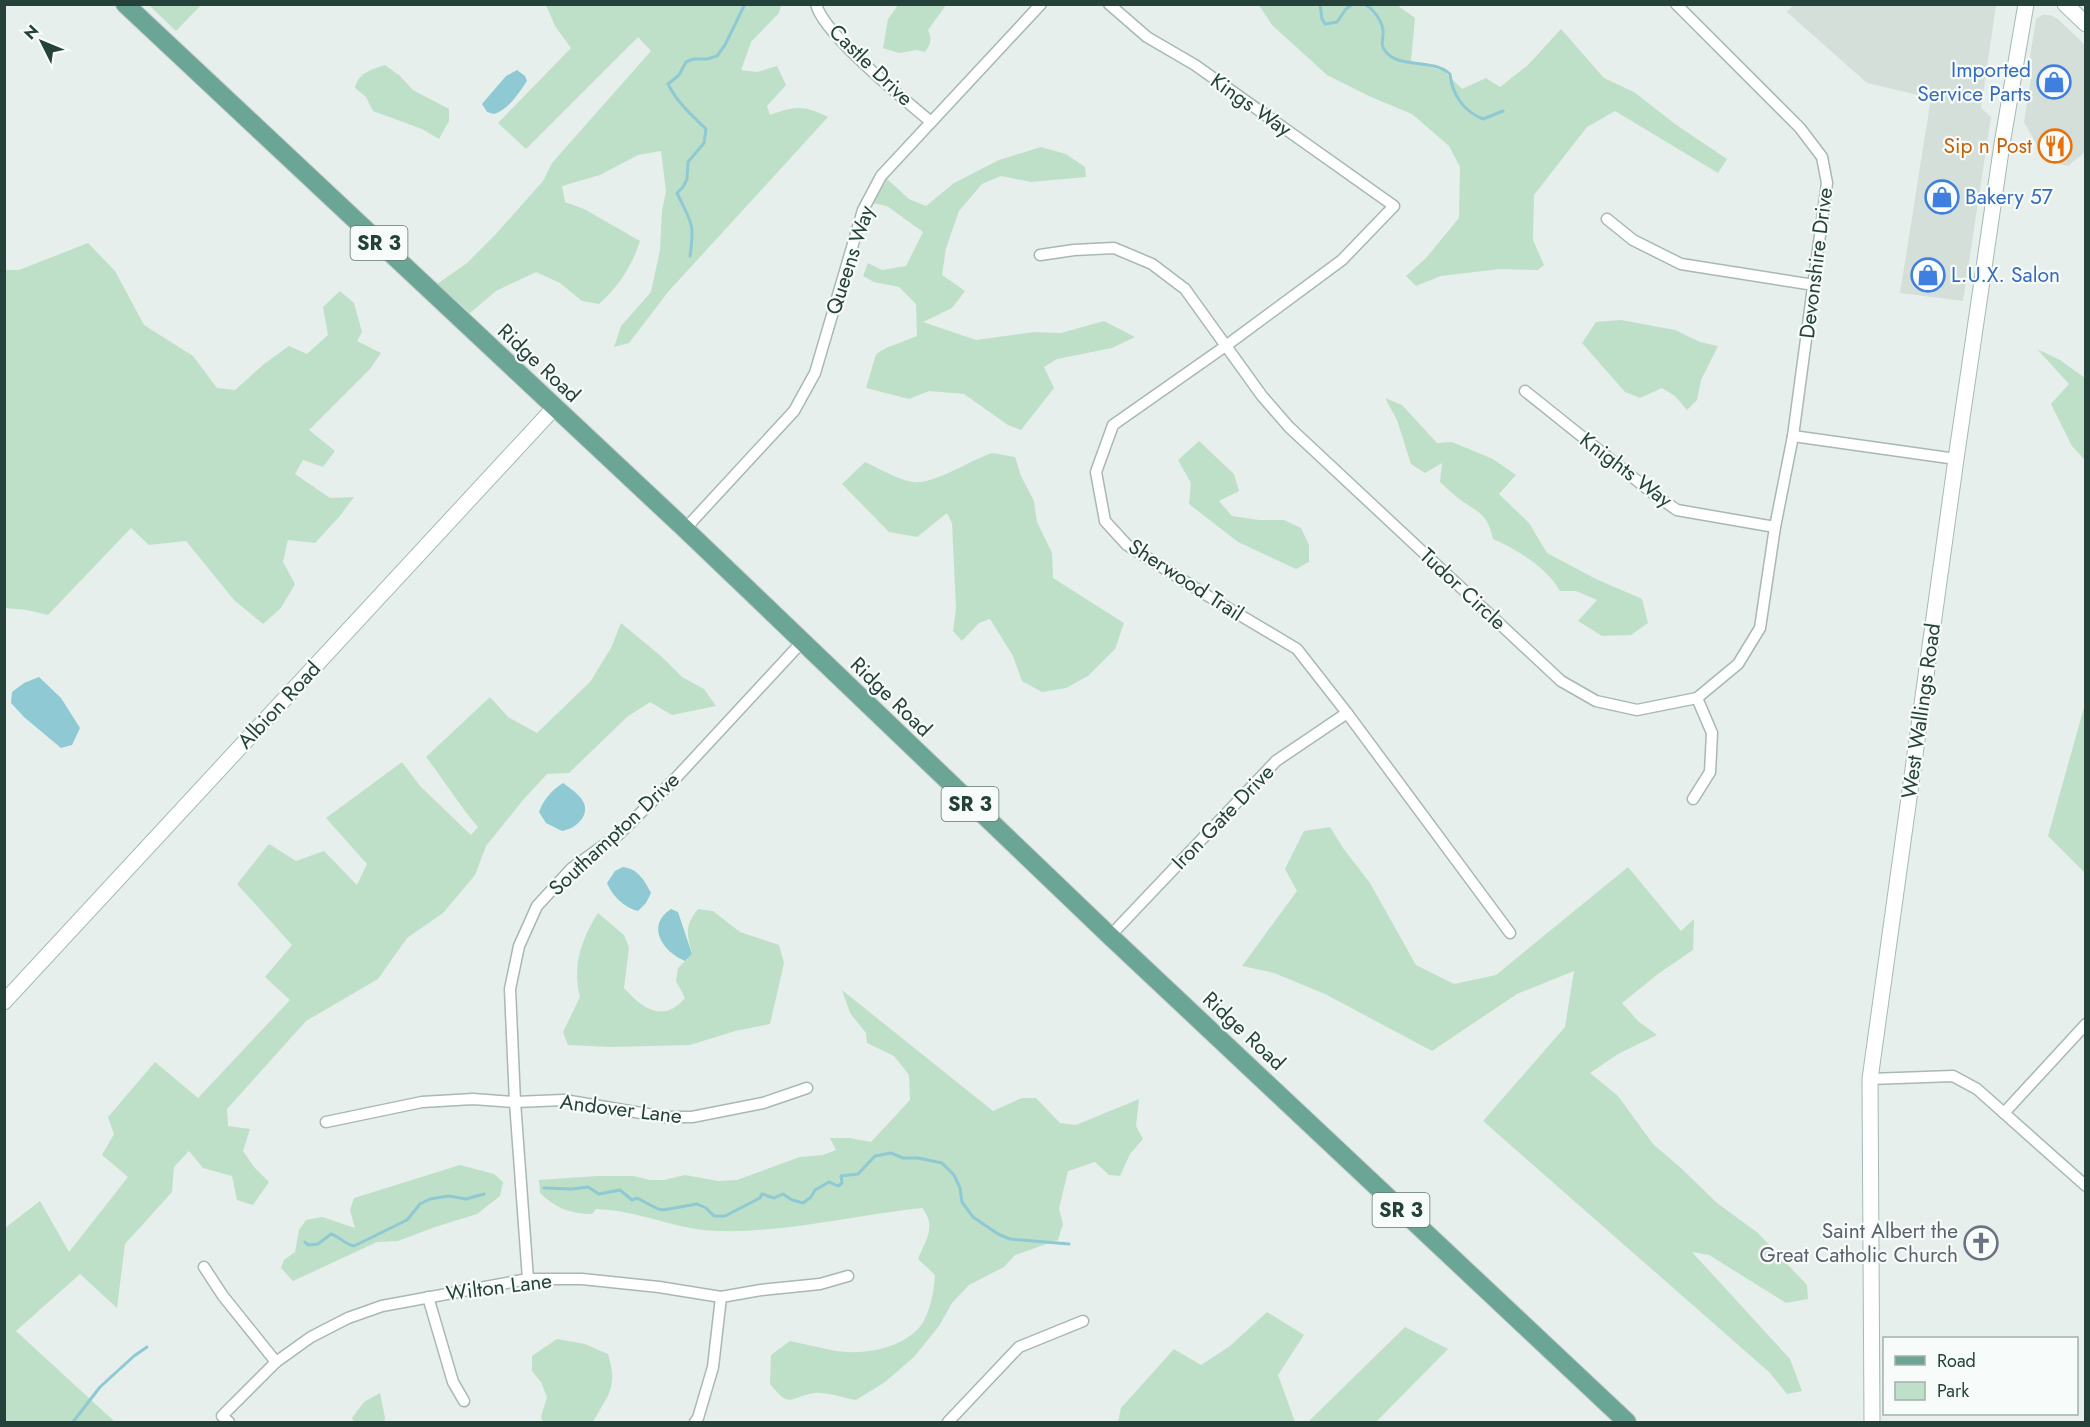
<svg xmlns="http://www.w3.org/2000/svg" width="2090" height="1427" viewBox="0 0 2090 1427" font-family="Jost,sans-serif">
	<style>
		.built { fill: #d4dfda }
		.green { fill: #bfe0c8 }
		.water { fill: #8ec9d4 }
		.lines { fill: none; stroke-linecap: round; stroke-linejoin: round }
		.stream { stroke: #8ec9d4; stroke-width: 3 }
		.street-casing { stroke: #a8b8b2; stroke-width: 13 }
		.secondary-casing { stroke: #a4bbb3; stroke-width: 17 }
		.primary-casing { stroke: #c2cac8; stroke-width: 20 }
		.street { stroke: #fff; stroke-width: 10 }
		.secondary { stroke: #fff; stroke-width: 15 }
		.primary { stroke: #6aa596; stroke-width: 18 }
		.labels { text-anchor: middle; stroke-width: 4.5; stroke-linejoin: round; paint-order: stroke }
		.shield { fill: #f7fbf9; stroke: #637a73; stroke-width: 1.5 }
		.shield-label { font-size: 20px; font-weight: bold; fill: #24423a }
		.street-label { font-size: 21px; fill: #24423a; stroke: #f7fbf9 }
		.shop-label { font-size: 21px; fill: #366cbe; stroke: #f7fbf9; text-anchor: start }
		.food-label { font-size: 21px; fill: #c56008; stroke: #f7fbf9; text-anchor: end }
		.worship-label { font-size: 21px; fill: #5b616d; stroke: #f7fbf9; text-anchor: end }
	</style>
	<rect width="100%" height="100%" fill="#e6efeb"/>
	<!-- built -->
	<g class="built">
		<path d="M 1793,5 L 1996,5 L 1981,108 L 1991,117 L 1963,301 L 1900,293 L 1931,98 L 1867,83 L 1787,12 Z"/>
		<path d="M 2042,15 L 2050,15 L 2058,19 L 2085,45 L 2085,152 L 2068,166 L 2056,163 L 2037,145 L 2024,122 L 2031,78 L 2028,70 L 2036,19 Z"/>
	</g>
	<!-- green -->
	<g class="green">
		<path d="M 149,5 L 201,5 L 176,31 Z"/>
		<path d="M 546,5 L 781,5 L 779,13 L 751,42 L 741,70 L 757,72 L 777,66 L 786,85 L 767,106 L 770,115 C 796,106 803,105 828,117 L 668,292 L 629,343 L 614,347 L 621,326 L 651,292 L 660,250 L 662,211 L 666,191 L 661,151 L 638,155 L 600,175 L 562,186 L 565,202 L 584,209 L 640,241 C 632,266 619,286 599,304 L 582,301 L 560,283 L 536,272 L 496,291 L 470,313 L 437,284 L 467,263 L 495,235 L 543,181 L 552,163 L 651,51 L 638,37 L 526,149 L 498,123 L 571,48 L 555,26 Z"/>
		<path d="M 898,5 L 946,5 L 928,30 C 932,39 931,44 925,52 L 917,50 L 899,53 L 883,48 L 888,19 Z"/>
		<path d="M 1259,5 L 1397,5 L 1415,18 L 1411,61 L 1444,71 L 1462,89 L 1486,78 L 1500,87 L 1528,65 L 1561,29 L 1604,78 L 1634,92 L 1675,124 L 1727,159 L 1718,173 L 1615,111 L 1587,127 L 1534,195 L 1533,240 L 1544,265 L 1538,270 L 1500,269 L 1441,276 L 1416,286 L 1406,276 L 1426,258 L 1459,218 L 1460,167 L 1449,146 L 1412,114 L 1371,97 L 1327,75 L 1272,25 Z"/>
		<path d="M 385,65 L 400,76 L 413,90 L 449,109 L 449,121 L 439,139 L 422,129 L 373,111 L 366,97 L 355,88 C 359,72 371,70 385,65 Z"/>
		<path d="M 1041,147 L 1066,154 L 1085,167 L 1086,177 L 1031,182 L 1001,176 L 982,184 L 959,211 L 946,248 L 942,275 L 965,291 L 952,308 L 923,322 L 976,340 L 1034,332 L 1061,333 L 1104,321 L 1135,337 L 1112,348 L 1057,359 L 1044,367 L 1054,388 L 1021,430 L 1008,425 L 964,394 L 929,391 L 909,399 L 866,388 L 876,354 L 886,348 L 917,336 L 916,304 L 899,287 L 874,282 L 863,276 L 868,263 L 882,270 L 906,266 L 923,232 L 887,206 L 872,203 L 887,179 L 909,199 L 926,206 L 954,183 L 999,160 Z"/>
		<path d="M 88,243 L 115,271 L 144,325 L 193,356 L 217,388 L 235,390 L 264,364 L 289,346 L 307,354 L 328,335 L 323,307 L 340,291 L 354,303 L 362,332 L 357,341 L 381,353 L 370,369 L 309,430 L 335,451 L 323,467 L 303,460 L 295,474 L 330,498 L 354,497 L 339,517 L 315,543 L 288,540 L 283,562 L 295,584 L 281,608 L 263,624 L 234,600 L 186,541 L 149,545 L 131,528 L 48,615 L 27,610 L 5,608 L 5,270 L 19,270 Z"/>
		<path d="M 1621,320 L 1675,330 L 1700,342 L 1718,346 L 1701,380 L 1697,400 L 1687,410 L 1675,396 L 1662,388 L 1640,398 L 1625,392 L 1582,343 L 1596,322 Z"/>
		<path d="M 2037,349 L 2060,360 L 2085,378 L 2085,460 L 2072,446 L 2051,404 L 2069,384 Z"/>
		<path d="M 1385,398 L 1402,405 L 1437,443 L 1452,442 L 1493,459 L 1516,475 L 1499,494 L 1529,523 L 1547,553 L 1596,579 L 1642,599 L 1648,623 L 1631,635 L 1602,636 L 1578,621 L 1597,600 L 1576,591 L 1560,591 C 1546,567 1518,550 1493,539 C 1487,512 1478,513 1458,498 C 1451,493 1446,487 1440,482 L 1442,463 L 1425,473 L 1411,464 L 1397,420 Z"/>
		<path d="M 1199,441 L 1234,474 L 1239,491 L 1219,501 L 1232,516 L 1259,520 L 1284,520 L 1301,528 L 1309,545 L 1309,562 L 1296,569 L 1238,542 L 1189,504 L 1191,483 L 1178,460 Z"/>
		<path d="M 992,453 L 1015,457 L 1021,476 L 1034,501 L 1037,522 L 1052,553 L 1053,578 L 1124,623 L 1115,649 L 1088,676 L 1066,688 L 1042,692 L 1022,681 L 1013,656 L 990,619 L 979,623 L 962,641 L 953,631 L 956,609 L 952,523 L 947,513 L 917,537 L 889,532 L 842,484 L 865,462 C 878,468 899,480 913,482 C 934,485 970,460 992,453 Z"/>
		<path d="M 621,623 L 662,657 L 682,677 L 704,689 L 716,706 L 672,715 L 650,702 L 627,717 L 569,773 L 547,774 L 523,800 L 486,846 L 475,875 L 443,913 L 407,938 L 378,979 L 306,1021 L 227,1109 L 228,1126 L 250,1129 L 243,1151 L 254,1167 L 269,1182 L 253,1205 L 237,1200 L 232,1176 L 203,1168 L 189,1151 L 174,1167 L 172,1192 L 125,1244 L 117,1308 L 80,1274 L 16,1331 L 115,1422 L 5,1422 L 5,1228 L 40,1201 L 69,1252 L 128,1177 L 102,1155 L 114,1134 L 108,1117 L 155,1062 L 198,1098 L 290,1000 L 265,977 L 292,945 L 237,884 L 269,844 L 296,861 L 324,851 L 357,885 L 367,864 L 326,818 L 402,762 L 420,786 L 471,835 L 478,827 C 459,805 444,780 426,757 L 490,697 L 508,717 L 537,733 L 590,682 L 611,648 Z"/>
		<path d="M 2085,704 L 2085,873 L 2048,836 Z"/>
		<path d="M 1330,827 L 1343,848 L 1370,883 L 1416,965 L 1454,984 L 1496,975 L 1628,867 L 1681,931 L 1694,919 L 1693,950 L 1658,974 L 1622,1003 L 1638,1021 L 1657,1035 L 1618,1054 L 1590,1073 L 1618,1096 L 1653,1144 L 1682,1169 L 1717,1203 L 1758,1233 L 1807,1285 L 1808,1299 L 1786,1303 L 1709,1255 L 1692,1252 L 1790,1359 L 1802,1391 L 1787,1394 L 1769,1372 L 1483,1121 L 1565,1027 L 1574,971 L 1517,994 L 1432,1051 L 1325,994 L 1274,973 L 1242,966 L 1297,891 L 1285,869 L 1304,831 Z"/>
		<path d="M 698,909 L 713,911 L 740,932 L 779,945 L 784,963 L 770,1024 L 735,1031 L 690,1045 L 612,1047 L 568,1045 L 563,1032 L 580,997 C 572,966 581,940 598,913 L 624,935 L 629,948 L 624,988 C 642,1008 663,1024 685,998 L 676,981 L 678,968 L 692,954 C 687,934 684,926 698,909 Z"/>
		<path d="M 842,990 L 993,1111 L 1022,1098 L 1036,1098 L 1060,1123 L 1076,1125 L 1139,1099 L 1136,1126 L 1143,1139 L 1130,1154 L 1120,1176 L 1109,1175 L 1095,1162 L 1068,1171 L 1059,1209 L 1063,1224 L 1058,1240 L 1015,1255 L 1004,1267 L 969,1285 L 952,1303 L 939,1326 L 914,1357 L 885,1382 L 856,1400 C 845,1398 824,1391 814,1393 C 789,1397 791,1410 770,1384 L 771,1355 L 790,1341 C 805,1344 820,1348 836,1351 C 864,1355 899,1349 919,1328 C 930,1315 934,1291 935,1275 L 918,1259 C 926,1239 937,1227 922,1208 C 854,1215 786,1233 717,1231 C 676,1230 638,1210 596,1209 L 592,1214 C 571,1214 555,1208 540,1193 L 539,1180 L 597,1176 L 633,1176 L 650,1180 L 664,1180 L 685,1175 L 718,1181 L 737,1180 L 800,1157 L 823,1155 L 836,1150 L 830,1138 L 850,1138 L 871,1142 L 910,1100 L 909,1075 L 894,1056 L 867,1043 L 866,1033 L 850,1013 Z"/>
		<path d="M 460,1165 L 494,1174 L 503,1182 L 500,1196 L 477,1214 L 435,1227 L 398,1241 L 377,1242 L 293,1281 L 281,1268 L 284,1260 L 295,1252 L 299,1230 L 306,1220 L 322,1217 L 355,1228 L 350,1210 L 354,1198 Z"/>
		<path d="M 1267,1312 L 1304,1335 L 1278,1375 L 1295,1422 L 1118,1422 L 1121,1408 L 1174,1349 L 1201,1365 L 1230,1346 Z"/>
		<path d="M 1405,1327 L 1448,1349 L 1376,1422 L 1308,1422 Z"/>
		<path d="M 557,1339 L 585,1344 L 608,1354 C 618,1388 609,1393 593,1422 L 543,1422 L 541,1417 L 547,1397 L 541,1382 L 532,1371 L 532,1356 Z"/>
		<path d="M 380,1393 L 385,1418 L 384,1422 L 354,1422 L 352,1418 L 364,1402 Z"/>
	</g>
	<!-- water -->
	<g class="water">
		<path d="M 517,70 L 525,76 L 527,81 C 518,94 509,109 494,114 L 487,112 L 482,104 L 506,76 Z"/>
		<path d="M 39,677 L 61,698 L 80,728 L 72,745 L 61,748 L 24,717 L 11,703 L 12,692 L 24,683 Z"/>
		<path d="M 563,783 C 568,787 575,791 579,796 C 594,811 579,828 562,831 L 546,823 L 539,812 C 544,799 551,791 563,783 Z"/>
		<path d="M 623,867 C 638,869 644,880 651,893 L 646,903 L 638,911 C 625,908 612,896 607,883 L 615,871 Z"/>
		<path d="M 671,909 L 678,912 L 692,954 L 685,961 C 663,952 645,926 671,909 Z"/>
	</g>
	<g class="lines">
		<!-- stream -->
		<g class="stream">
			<path d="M 1320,4 L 1322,19 L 1325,24 L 1337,22 L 1346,9 L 1353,4"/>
			<path d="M 1364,4 C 1373,8 1382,21 1383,30 C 1384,39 1379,44 1386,52 C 1400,69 1432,58 1450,74 C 1452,94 1463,111 1483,119 L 1503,111"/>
			<path d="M 690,256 C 695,221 691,223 677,193 L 683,187 L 687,179 L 688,162 L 704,143 L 706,129 C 691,115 677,102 668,84 L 679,75 L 686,62 L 693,59 L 707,59 L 717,56 L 725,45 L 745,4"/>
			<path d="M 544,1188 L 572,1189 L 588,1187 L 599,1194 L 620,1190 L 632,1200 L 637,1198 L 658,1209 L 663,1210 L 697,1204 L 706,1208 L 714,1216 L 725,1216 L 760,1198 L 762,1194 L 774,1198 L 783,1194 L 792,1200 L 803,1203 L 811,1197 L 815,1190 L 829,1182 L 838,1186 L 842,1183 L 841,1176 L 858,1174 L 875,1156 L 891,1153 L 903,1158 L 918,1158 L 942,1163 L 954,1175 L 960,1188 L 962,1202 L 973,1217 L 998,1234 L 1010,1239 L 1069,1244"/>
			<path d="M 305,1242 L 308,1245 L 318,1244 L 331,1234 C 339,1236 344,1244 354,1246 L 407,1220 L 420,1204 L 430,1199 L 449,1196 L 466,1199 L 484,1194"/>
			<path d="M 73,1422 L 100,1387 L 134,1356 L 147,1347"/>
		</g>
		<defs>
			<g id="street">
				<path d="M 816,4 C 823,34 905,100 931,122"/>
				<path d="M 1109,4 L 1147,37 L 1195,65 L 1394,206 L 1342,260 L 1227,345 L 1113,425 L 1096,472 L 1105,521 L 1127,545 L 1208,596 L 1297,649 L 1347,713 L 1510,933"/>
				<path d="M 1607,219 L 1633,240 L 1681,264 L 1814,285"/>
				<path d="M 1040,255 L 1074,250 L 1114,248 L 1152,264 L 1185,289 L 1262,396 L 1289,427 L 1561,681 L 1596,701 L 1637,710 L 1697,698 L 1738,664 L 1760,628 L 1775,527 L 1793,436 L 1827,183 L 1822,157 L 1800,128 L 1676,4"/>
				<path d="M 1525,391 L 1655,495 L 1677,510 L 1775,527"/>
				<path d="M 1793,436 L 1956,459"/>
				<path d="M 685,529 L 794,411 L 815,373 L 863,210 L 881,176 L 1041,4"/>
				<path d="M 1693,799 L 1710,772 L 1712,733 L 1697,698"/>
				<path d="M 1110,936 L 1276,761 L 1347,713"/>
				<path d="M 1870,1079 L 1953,1076 L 1977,1089 L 2086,1186"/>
				<path d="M 2004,1113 L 2086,1024"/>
				<path d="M 326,1122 L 422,1102 L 473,1099 L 515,1102 L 564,1100 L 665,1117 L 692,1117 L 763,1103 L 807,1088"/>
				<path d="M 204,1267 L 223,1296 L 276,1362"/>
				<path d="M 528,1279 L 515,1102 L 510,989 L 519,946 L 537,906 L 572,868 L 618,835 L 674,780 L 801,643"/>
				<path d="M 428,1297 L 453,1382 L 464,1401"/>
				<path d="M 229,1422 L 222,1416 L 276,1362 L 311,1337 L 348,1318 L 382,1306 L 528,1279 L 582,1279 L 659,1287 L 721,1297 L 761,1290 L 820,1284 L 848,1276"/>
				<path d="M 695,1422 L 698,1418 L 713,1367 L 721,1297"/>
				<path d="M 948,1422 L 1019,1347 L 1083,1321"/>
			</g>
			<g id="secondary">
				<path d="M 2065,4 L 2086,24"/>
				<path d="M 4,1002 L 554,408"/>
				<path d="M 1872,1422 L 1870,1079 L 1956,459 L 2002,144 L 2026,4"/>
			</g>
			<path id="primary" d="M 125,4 L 685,529 L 1110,936 L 1627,1422"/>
		</defs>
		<!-- street casing -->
		<use href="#street" class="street-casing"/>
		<!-- secondary casing -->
		<use href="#secondary" class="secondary-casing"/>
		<!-- primary casing -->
		<use href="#primary" class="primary-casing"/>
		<!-- street -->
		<use href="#street" class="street"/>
		<!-- secondary -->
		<use href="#secondary" class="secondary"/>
		<!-- primary -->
		<use href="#primary" class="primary"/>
	</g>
	<!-- icons -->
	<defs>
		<symbol id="shop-ring" viewBox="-11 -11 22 22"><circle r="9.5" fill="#f7fbf9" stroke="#3f7fe0" stroke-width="1.5"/><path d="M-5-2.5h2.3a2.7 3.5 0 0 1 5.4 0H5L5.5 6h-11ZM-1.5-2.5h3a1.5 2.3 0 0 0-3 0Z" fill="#3f7fe0"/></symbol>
		<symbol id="restaurant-ring" viewBox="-11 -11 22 22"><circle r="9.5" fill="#f7fbf9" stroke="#e8710a" stroke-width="1.5"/><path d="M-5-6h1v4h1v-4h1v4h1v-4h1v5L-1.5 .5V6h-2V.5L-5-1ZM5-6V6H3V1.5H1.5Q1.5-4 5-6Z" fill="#e8710a"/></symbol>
		<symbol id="church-ring" viewBox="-11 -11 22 22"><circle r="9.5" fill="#f7fbf9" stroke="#6b7280" stroke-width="1.5"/><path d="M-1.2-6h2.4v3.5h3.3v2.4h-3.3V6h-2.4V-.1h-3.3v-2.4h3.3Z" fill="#6b7280"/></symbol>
	</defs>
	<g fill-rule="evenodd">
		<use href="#shop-ring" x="2035" y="63" width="38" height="38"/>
		<use href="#restaurant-ring" x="2036" y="127" width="38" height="38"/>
		<use href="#shop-ring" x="1923" y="178" width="38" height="38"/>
		<use href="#shop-ring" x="1909" y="256" width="38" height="38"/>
		<use href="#church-ring" x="1962" y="1224" width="38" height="38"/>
	</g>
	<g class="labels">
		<!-- shield labels -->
		<g class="shield">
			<rect x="350.5" y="226" width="57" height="34" rx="4.5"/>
			<rect x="941.5" y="787" width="57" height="34" rx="4.5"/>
			<rect x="1372.5" y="1193" width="57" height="34" rx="4.5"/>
		</g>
		<g class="shield-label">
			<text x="379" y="250">SR 3</text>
			<text x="970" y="811">SR 3</text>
			<text x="1401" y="1217">SR 3</text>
		</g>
		<!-- street labels -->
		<g class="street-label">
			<text transform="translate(871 65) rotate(44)" y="7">Castle Drive</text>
			<text transform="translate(1251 105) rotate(35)" y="7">Kings Way</text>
			<text transform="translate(850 260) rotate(-72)" y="7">Queens Way</text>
			<text transform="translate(1816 263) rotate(-83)" y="7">Devonshire Drive</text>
			<text transform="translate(539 363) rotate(43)" y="7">Ridge Road</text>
			<text transform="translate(1626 470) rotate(37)" y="7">Knights Way</text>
			<text transform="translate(1186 580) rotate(33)" y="7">Sherwood Trail</text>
			<text transform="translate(1463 589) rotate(43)" y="7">Tudor Circle</text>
			<text transform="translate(891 697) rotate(44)" y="7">Ridge Road</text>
			<text transform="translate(279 705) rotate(-47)" y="7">Albion Road</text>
			<text transform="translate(1921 711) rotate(-82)" y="7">West Wallings Road</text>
			<text transform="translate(1223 817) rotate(-46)" y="7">Iron Gate Drive</text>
			<text transform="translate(614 834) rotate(-43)" y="7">Southampton Drive</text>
			<text transform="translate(1244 1031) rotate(43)" y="7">Ridge Road</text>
			<text transform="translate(621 1109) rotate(7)" y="7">Andover Lane</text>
			<text transform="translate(499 1287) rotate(-7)" y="7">Wilton Lane</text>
		</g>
		<!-- shop labels -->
		<g class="shop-label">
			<text x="2031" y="77" text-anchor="end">Imported<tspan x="2031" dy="24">Service Parts</tspan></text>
			<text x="1965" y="204">Bakery 57</text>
			<text x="1951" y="282">L.U.X. Salon</text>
		</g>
		<!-- food labels -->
		<g class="food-label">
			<text x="2032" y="153">Sip n Post</text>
		</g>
		<!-- worship labels -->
		<g class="worship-label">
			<text x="1958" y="1238">Saint Albert the<tspan x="1958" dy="24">Great Catholic Church</tspan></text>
		</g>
	</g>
	<!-- border -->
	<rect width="2090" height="1427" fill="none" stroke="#24423a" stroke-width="12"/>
	<!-- legend -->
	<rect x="1883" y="1337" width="195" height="78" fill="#f7fbf9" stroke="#a3b1ad" stroke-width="1.5"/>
	<rect x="1895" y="1356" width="30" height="9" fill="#6aa596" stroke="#a3b1ad" stroke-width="1.5"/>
	<text x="1937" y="1367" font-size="18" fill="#24423a">Road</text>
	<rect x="1895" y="1382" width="30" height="18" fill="#bfe0c8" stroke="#a3b1ad" stroke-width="1.5"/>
	<text x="1937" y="1397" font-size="18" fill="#24423a">Park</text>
	<!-- north arrow -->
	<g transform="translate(42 42) rotate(313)" stroke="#f7fbf9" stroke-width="4.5" paint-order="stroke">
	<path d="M0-4.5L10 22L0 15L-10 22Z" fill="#24423a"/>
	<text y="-9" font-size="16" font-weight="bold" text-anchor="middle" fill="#24423a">N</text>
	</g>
</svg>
